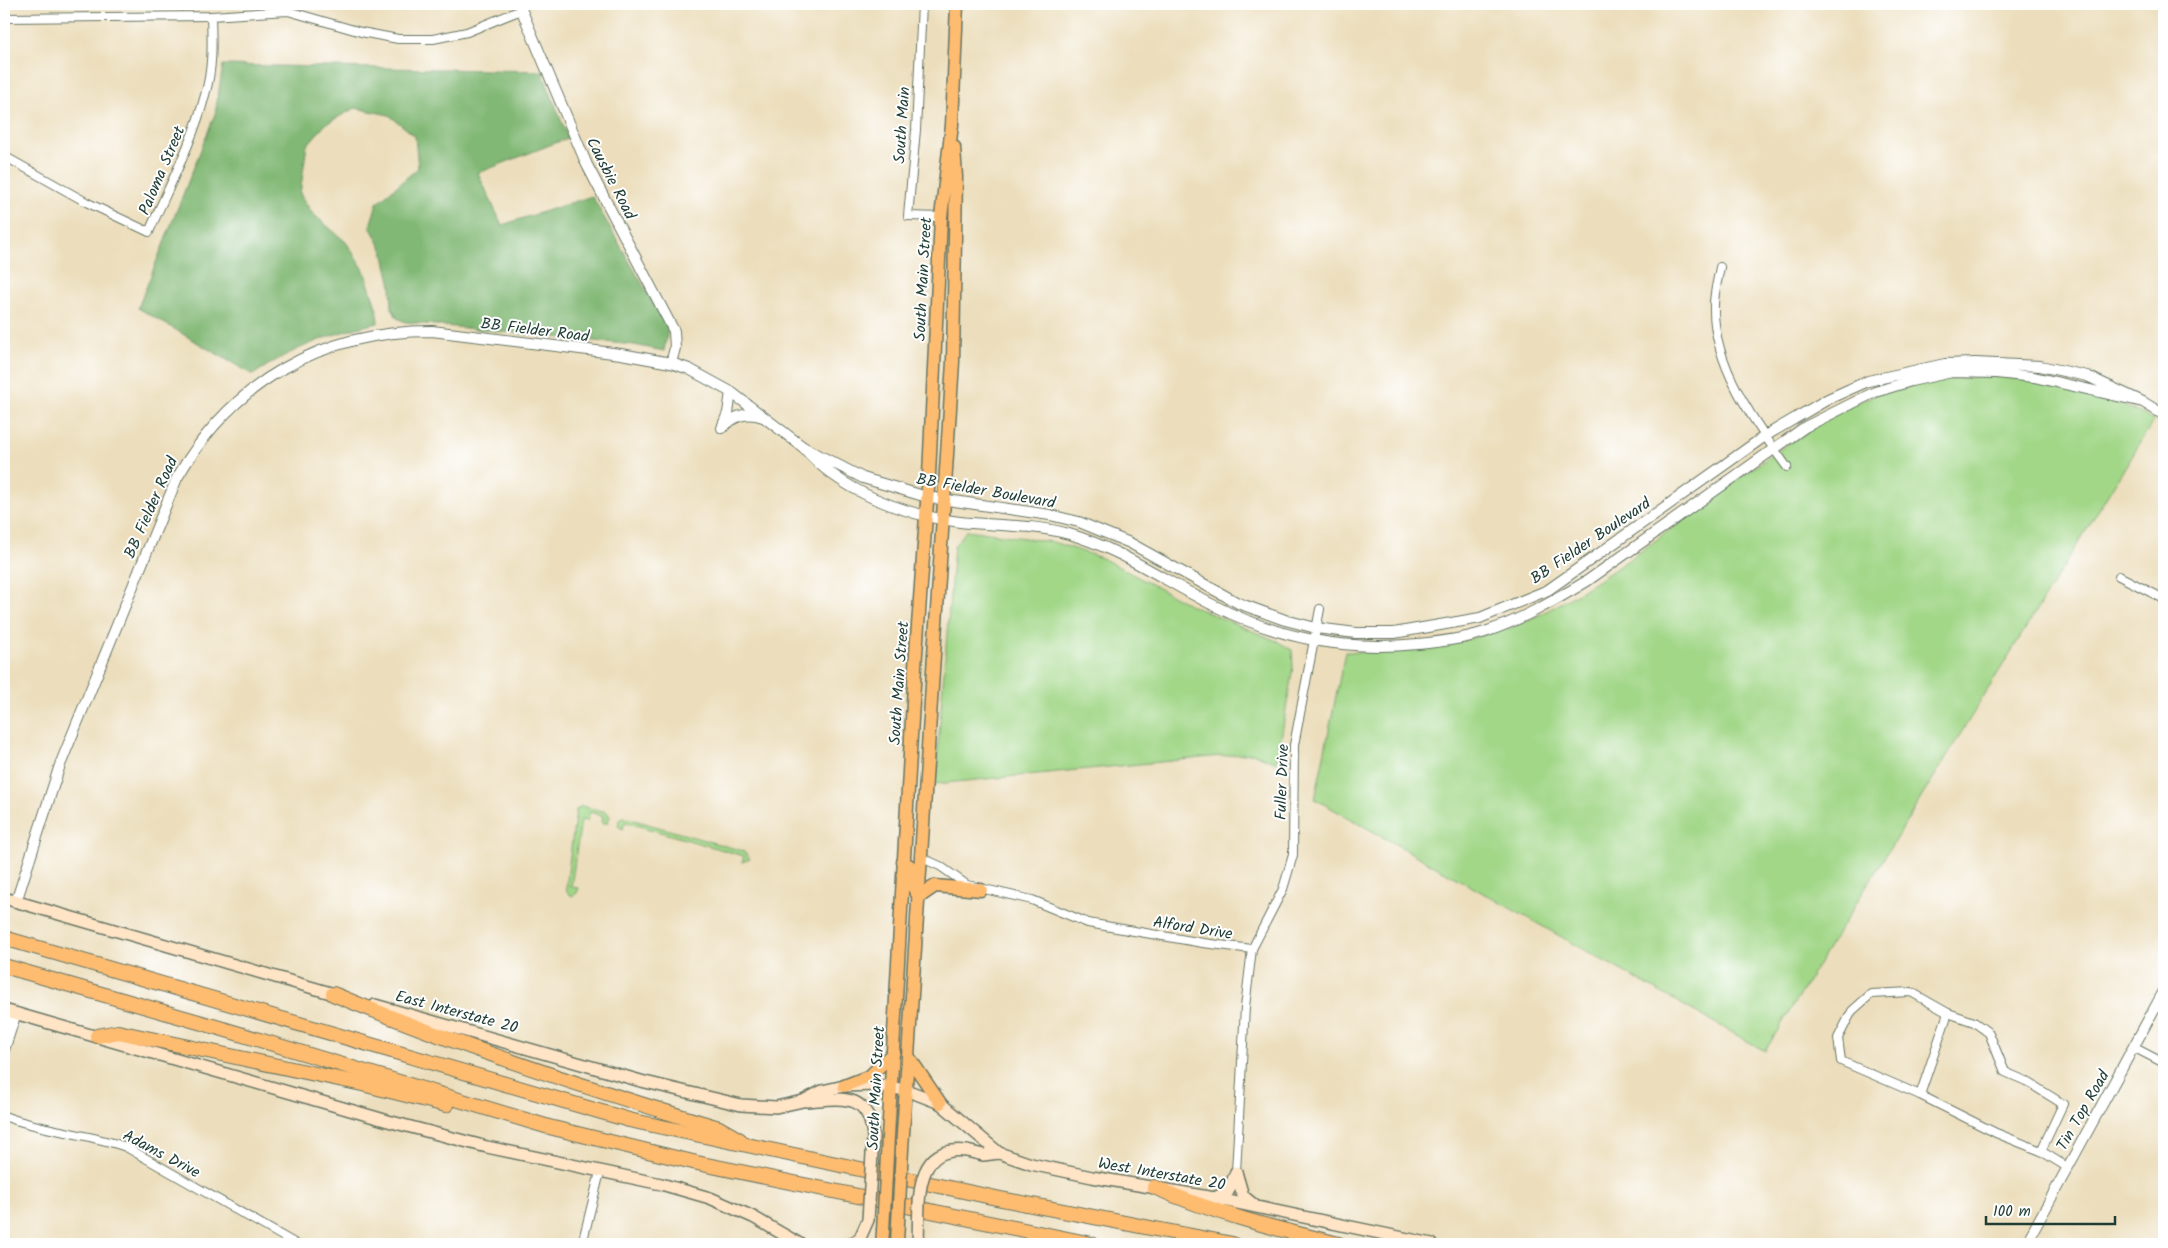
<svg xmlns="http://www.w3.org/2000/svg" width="2168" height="1248" viewBox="0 0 2168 1248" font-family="Kalam,sans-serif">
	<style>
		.green { fill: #a2d788; stroke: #608a5e }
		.forest { fill: #81b874; stroke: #507a54 }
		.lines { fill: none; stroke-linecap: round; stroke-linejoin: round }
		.minor-casing { stroke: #677564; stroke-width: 10 }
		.tertiary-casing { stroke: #677564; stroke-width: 12 }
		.secondary-casing { stroke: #677564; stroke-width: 14 }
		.primary-casing { stroke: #677564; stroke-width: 15 }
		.motorway-casing { stroke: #677564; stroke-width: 16 }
		.minor { stroke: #fff; stroke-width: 8 }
		.tertiary { stroke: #fff; stroke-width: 10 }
		.secondary { stroke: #ffe4c6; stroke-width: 11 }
		.primary { stroke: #febc70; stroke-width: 12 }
		.motorway { stroke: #febc70; stroke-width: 14 }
		.secondary-bridge-casing { stroke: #677564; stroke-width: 14; stroke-linecap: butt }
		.primary-bridge-casing { stroke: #677564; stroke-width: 15; stroke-linecap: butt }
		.secondary-bridge { stroke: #ffe4c6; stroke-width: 11 }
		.primary-bridge { stroke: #febc70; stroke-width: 12 }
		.labels { text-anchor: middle; stroke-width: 4; stroke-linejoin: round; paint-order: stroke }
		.street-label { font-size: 16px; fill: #1f3d34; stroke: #fff }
	</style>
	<rect width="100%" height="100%" fill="#fff"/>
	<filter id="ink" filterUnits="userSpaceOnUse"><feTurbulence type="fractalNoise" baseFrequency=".02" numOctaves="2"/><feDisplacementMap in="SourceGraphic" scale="10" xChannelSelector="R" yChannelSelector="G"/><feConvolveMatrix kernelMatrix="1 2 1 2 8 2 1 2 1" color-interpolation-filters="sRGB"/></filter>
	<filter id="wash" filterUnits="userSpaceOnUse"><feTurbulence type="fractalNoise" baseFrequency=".0096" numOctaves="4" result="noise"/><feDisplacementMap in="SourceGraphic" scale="20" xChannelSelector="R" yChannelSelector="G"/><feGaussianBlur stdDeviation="1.12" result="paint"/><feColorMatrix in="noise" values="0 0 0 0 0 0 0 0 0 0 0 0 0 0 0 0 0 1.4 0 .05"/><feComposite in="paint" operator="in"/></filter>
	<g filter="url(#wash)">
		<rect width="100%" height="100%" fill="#ecdebc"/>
		<!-- green -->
		<g class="green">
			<path d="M 1995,376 C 2050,381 2105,394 2154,420 L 1765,1051 L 1315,799 L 1345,652 C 1394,653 1440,648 1487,634 C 1498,631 1510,629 1520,624 C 1600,588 1678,522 1749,471 C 1792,441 1839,405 1890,390 C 1924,380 1959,378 1995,376 Z"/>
			<path d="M 967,530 L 1053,542 L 1102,558 L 1192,606 L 1277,641 L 1292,650 L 1293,667 L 1277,763 L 1252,753 L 935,784 L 954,546 Z"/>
			<path d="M 581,806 L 607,812 L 610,817 L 607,823 L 602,823 L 603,816 L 590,812 L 587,821 L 581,820 L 571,887 L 579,888 L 577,893 L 572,896 L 567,892 L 566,888 L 576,810 Z"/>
			<path d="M 623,817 L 743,851 L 750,859 L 742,862 L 744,856 L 625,822 L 623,829 L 618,826 L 619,820 Z"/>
		</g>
		<!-- forest -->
		<path class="forest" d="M 223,65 L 542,71 L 568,138 L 478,173 L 502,225 L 592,196 L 668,329 L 664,351 L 634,345 L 405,322 L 397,318 L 392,308 L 391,286 L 383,251 L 370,226 L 377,203 L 418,168 L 415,136 L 389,115 L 355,108 L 326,124 L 307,145 L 300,194 L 312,213 L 346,242 L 364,270 L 377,310 L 378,323 C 334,332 290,349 253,375 L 138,308 L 215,114 Z"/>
	</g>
	<g filter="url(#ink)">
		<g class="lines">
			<defs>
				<g id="minor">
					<path d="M 922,4 L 916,130 L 908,216 L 941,217"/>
					<path d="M 4,18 L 211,16 L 288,11 L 361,32 L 398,39 L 433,39 L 467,32 L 521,10"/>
					<path d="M 4,156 L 86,202 L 149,232 C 168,188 193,142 205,95 C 213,69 212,42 211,16"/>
					<path d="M 1720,267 C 1718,279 1714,292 1714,305 C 1712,363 1754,422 1787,467"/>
					<path d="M 2119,576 L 2164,599"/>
					<path d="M 922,858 L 940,866 L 967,885 L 1032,900 L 1088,923 L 1203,943 L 1252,949"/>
					<path d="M 2135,1048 L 2164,1063"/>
					<path d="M 1920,1095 L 1948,1013"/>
					<path d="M 4,1116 C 43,1131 86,1133 126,1147 L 296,1244"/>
					<path d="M 2041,1151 L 2063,1104 L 2026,1081 L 2005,1072 L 1989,1033 L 1974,1022 L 1948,1013 L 1911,992 L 1871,994 L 1852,1011 L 1838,1038 L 1841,1061 L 1920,1095 L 1996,1133 L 2041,1151 L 2067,1167"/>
					<path d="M 1236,1172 L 1245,1007 L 1252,949 L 1283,889 L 1293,855 L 1294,745 L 1320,609"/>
					<path d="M 582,1244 L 600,1172"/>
				</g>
				<g id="tertiary">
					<path d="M 519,4 L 587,165 L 674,331 L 675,348 L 671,363"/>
					<path d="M 2143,402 L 2034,377 L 1996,373 L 1952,372 L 1911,381 L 1875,392 L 1805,427 L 1587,581 C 1554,601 1521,620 1485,632 C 1463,639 1440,642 1418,644 C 1343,651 1280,639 1213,605 C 1165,581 1121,549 1069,534 C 1033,524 996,526 960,522 C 903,515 840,491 803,447 L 863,478 L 927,497 L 1050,515 L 1079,522 L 1130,543 L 1238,603 L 1285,620 L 1316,628 L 1356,633 L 1394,633 L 1480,618 L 1548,590 L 1765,436 L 1828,399 L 1868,381 L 1945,364 L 1975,363 L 2040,366 L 2087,376 L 2143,402 L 2164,415"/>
					<path d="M 723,425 L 728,413 L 731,392"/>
					<path d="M 722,428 C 734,416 746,411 763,417"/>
					<path d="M 16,902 L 60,765 L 177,478 C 232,382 321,331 432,331 L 621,354 L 671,363 L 689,369 L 731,392 L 803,447"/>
					<path d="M 4,1050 L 16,1013"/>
					<path d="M 2026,1244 L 2164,991"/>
				</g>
				<g id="secondary">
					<path d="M 4,898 L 341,996"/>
					<path d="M 375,1005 L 641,1081 L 741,1105 L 776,1107 L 803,1101 L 822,1091 L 844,1086 L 875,1085 L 906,1090 L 940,1103 L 999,1153 L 1031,1164 L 1092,1177 L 1214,1198 L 1432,1244"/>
					<path d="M 4,1010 L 388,1121 L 487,1147 L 661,1184 L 710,1198 L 753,1217 L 800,1244"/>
					<path d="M 807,1101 C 843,1098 869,1092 873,1137"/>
					<path d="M 967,1151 L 983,1155 L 999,1153"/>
					<path d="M 1236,1172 L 1243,1196 L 1254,1205"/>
					<path d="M 1214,1198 L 1228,1192 L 1236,1172"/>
					<path d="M 851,1244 L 860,1238"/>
				</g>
				<g id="primary">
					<path d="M 903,862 L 910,866 L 913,887 L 919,897 L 935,886 L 981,890"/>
					<path d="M 910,1059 L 940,1103"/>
					<path d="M 844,1086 L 870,1076 L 894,1052"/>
					<path d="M 888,1137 L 915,667 L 929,475 L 941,217 L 952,125 L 957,4"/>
					<path d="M 902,1149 L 953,362 L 956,177 L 954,147"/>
					<path d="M 882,1244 L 883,1231"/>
				</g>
				<g id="motorway">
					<path d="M 4,938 L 629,1120 L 1001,1199 L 1233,1244"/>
					<path d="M 4,966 L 223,1029 L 549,1127 L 697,1163 L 1092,1244"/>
					<path d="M 333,994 C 459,1046 588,1089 719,1128 L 740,1140"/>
					<path d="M 97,1036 L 118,1032 L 362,1084 L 446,1105"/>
					<path d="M 1154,1187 C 1213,1213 1277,1229 1339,1244"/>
				</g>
			</defs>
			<!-- minor casing -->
			<use href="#minor" class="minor-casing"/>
			<!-- tertiary casing -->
			<use href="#tertiary" class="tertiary-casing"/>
			<!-- secondary casing -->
			<use href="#secondary" class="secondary-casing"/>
			<!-- primary casing -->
			<use href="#primary" class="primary-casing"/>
			<!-- motorway casing -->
			<use href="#motorway" class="motorway-casing"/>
			<!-- minor -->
			<use href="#minor" class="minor"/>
			<!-- tertiary -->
			<use href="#tertiary" class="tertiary"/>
			<!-- secondary -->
			<use href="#secondary" class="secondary"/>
			<!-- primary -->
			<use href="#primary" class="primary"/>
			<!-- motorway -->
			<use href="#motorway" class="motorway"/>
			<defs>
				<g id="secondary-bridge">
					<path d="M 860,1238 L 868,1220 L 873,1137"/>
					<path d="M 918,1242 C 920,1206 911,1144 967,1151"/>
				</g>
				<g id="primary-bridge">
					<path d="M 883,1231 L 888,1137"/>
					<path d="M 897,1242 L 902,1149"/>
				</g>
			</defs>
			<!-- secondary-bridge casing -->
			<use href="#secondary-bridge" class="secondary-bridge-casing"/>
			<!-- primary-bridge casing -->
			<use href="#primary-bridge" class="primary-bridge-casing"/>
			<!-- secondary-bridge -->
			<use href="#secondary-bridge" class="secondary-bridge"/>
			<!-- primary-bridge -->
			<use href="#primary-bridge" class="primary-bridge"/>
		</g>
	</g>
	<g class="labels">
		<!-- street labels -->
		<g class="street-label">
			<text transform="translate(901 125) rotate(-86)" y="6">South Main</text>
			<text transform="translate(161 170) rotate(-67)" y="6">Paloma Street</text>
			<text transform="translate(612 178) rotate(63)" y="6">Causbie Road</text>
			<text transform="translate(922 279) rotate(-87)" y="6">South Main Street</text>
			<text transform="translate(535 329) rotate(7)" y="6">BB Fielder Road</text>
			<text transform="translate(986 490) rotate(10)" y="6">BB Fielder Boulevard</text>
			<text transform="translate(150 507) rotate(-66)" y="6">BB Fielder Road</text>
			<text transform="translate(1590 540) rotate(-34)" y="6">BB Fielder Boulevard</text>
			<text transform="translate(898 683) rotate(-86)" y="6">South Main Street</text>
			<text transform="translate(1281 782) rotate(-88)" y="6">Fuller Drive</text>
			<text transform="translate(1193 927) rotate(9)" y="6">Alford Drive</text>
			<text transform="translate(457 1011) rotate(15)" y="6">East Interstate 20</text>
			<text transform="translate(875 1088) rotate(-87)" y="6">South Main Street</text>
			<text transform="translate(2082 1110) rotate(-60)" y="6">Tin Top Road</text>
			<text transform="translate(162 1153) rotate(28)" y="6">Adams Drive</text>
			<text transform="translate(1162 1173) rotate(10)" y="6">West Interstate 20</text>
		</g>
	</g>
	<!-- margin -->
	<rect width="2168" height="1248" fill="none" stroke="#fff" stroke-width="20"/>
	<!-- scale -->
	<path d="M1986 1216v8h129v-8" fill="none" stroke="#1f3d34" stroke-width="2.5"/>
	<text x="1993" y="1216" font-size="15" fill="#1f3d34" stroke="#ffffff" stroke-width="4" paint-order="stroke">100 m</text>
</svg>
